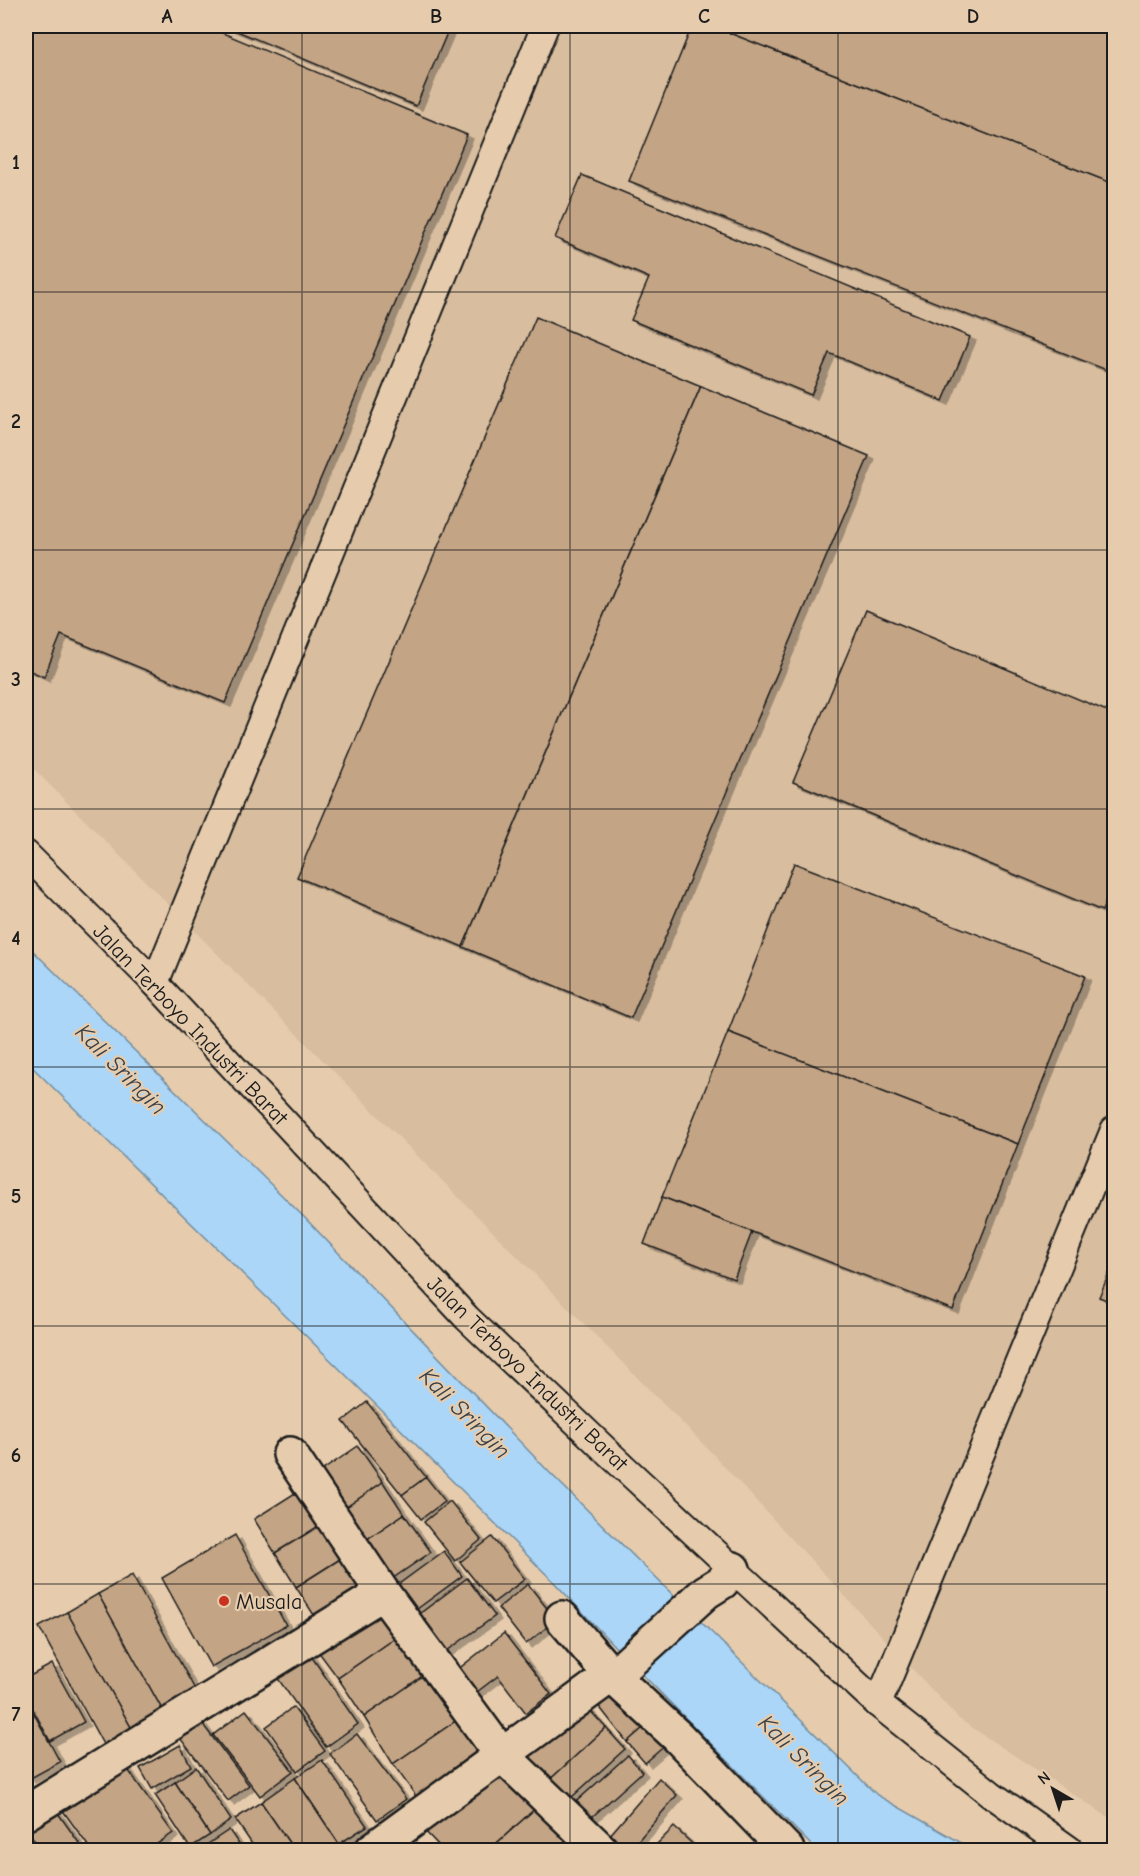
<svg xmlns="http://www.w3.org/2000/svg" width="1140" height="1876" viewBox="0 0 1140 1876" font-family="'Comic Neue',sans-serif">
	<style>
		.built { fill: #d8bd9e }
		.water { fill: #abd6f7; stroke: #728c9f; stroke-width: 1.5 }
		.building { fill: #c3a485; stroke: #1c1c1c; stroke-width: 1.5; filter: url(#shadow) }
		.lines { fill: none; stroke-linecap: round; stroke-linejoin: round }
		.service-casing { stroke: #1c1c1c; stroke-width: 30 }
		.minor-casing { stroke: #1c1c1c; stroke-width: 38 }
		.service { stroke: #e6ccad; stroke-width: 26 }
		.minor { stroke: #e6ccad; stroke-width: 33 }
		.grid { fill: none; stroke: #1c1c1c; stroke-width: 1.5; stroke-opacity: 0.55 }
		.poi-dot { fill: #c8321e; stroke: #e6ccad; stroke-width: 2 }
		.labels { text-anchor: middle; stroke-width: 4.5; stroke-linejoin: round; paint-order: stroke }
		.street-label { font-size: 22px; fill: #1c1c1c; stroke: #e6ccad }
		.poi-label { font-size: 22px; fill: #1c1c1c; stroke: #e6ccad; text-anchor: start }
		.water-label { font-size: 24px; font-style: italic; fill: #394148; stroke: #e6ccad }
		.neatline { fill: none; stroke: #1c1c1c; stroke-width: 2 }
		.grid-label { font-size: 20px; text-anchor: middle; font-weight: bold; fill: #1c1c1c }
	</style>
	<defs>
		<filter id="shadow"><feDropShadow dx="6" dy="4" stdDeviation="0" flood-color="#0004"/></filter>
	</defs>
	<rect width="100%" height="100%" fill="#e6ccad"/>
	<filter id="ink" filterUnits="userSpaceOnUse"><feTurbulence type="fractalNoise" baseFrequency=".0167" numOctaves="2"/><feDisplacementMap in="SourceGraphic" scale="12" xChannelSelector="R" yChannelSelector="G"/><feConvolveMatrix kernelMatrix="1 2 1 2 8 2 1 2 1" color-interpolation-filters="sRGB"/></filter>
	<g filter="url(#ink)">
		<!-- built -->
		<path class="built" d="M 26,26 L 1114,26 L 1114,1821 L 959,1719 L 708,1449 L 26,761 Z"/>
		<!-- water -->
		<g class="water">
			<path d="M 26,944 L 305,1218 L 550,1473 L 677,1599 L 620,1652 L 551,1579 L 357,1386 L 26,1061 Z"/>
			<path d="M 698,1619 L 877,1795 L 974,1850 L 816,1850 L 639,1671 Z"/>
		</g>
		<!-- building -->
		<g class="building">
			<path d="M 26,26 L 206,26 L 467,135 L 225,703 L 61,635 L 44,677 L 26,669 Z"/>
			<path d="M 225,26 L 450,26 L 416,106 Z"/>
			<path d="M 692,26 L 712,26 L 1114,184 L 1114,373 L 629,181 Z"/>
			<path d="M 712,26 L 1114,26 L 1114,184 Z"/>
			<path d="M 582,175 L 970,337 L 943,401 L 829,353 L 811,395 L 631,320 L 649,278 L 555,238 Z"/>
			<path d="M 536,317 L 701,386 L 463,947 L 297,877 Z"/>
			<path d="M 701,386 L 869,456 L 631,1018 L 463,947 Z"/>
			<path d="M 866,610 L 1114,714 L 1114,881 L 1102,911 L 793,782 Z"/>
			<path d="M 794,863 L 1085,976 L 1018,1144 L 728,1032 Z"/>
			<path d="M 728,1032 L 1018,1144 L 953,1310 L 662,1197 Z"/>
			<path d="M 662,1197 L 752,1232 L 734,1279 L 644,1244 Z"/>
			<path d="M 1114,1262 L 1114,1303 L 1099,1297 Z"/>
			<path d="M 367,1402 L 426,1477 L 402,1495 L 343,1421 Z"/>
			<path d="M 358,1446 L 383,1482 L 335,1515 L 310,1479 Z"/>
			<path d="M 426,1477 L 445,1501 L 421,1519 L 402,1495 Z"/>
			<path d="M 383,1482 L 404,1514 L 357,1546 L 335,1515 Z"/>
			<path d="M 303,1488 L 324,1523 L 275,1553 L 254,1519 Z"/>
			<path d="M 450,1501 L 481,1540 L 455,1561 L 424,1522 Z"/>
			<path d="M 404,1514 L 431,1552 L 383,1585 L 357,1546 Z"/>
			<path d="M 324,1523 L 345,1556 L 296,1587 L 275,1553 Z"/>
			<path d="M 235,1535 L 286,1625 L 211,1667 L 162,1578 Z"/>
			<path d="M 492,1537 L 525,1579 L 493,1603 L 460,1562 Z"/>
			<path d="M 444,1551 L 462,1576 L 406,1617 L 388,1592 Z"/>
			<path d="M 345,1556 L 368,1593 L 319,1623 L 296,1587 Z"/>
			<path d="M 132,1575 L 198,1695 L 164,1713 L 98,1594 Z"/>
			<path d="M 467,1578 L 495,1616 L 437,1658 L 410,1621 Z"/>
			<path d="M 528,1584 L 556,1620 L 526,1644 L 498,1608 Z"/>
			<path d="M 98,1594 L 164,1713 L 133,1731 L 67,1612 Z"/>
			<path d="M 378,1602 L 400,1635 L 338,1678 L 315,1647 Z"/>
			<path d="M 67,1612 L 133,1731 L 104,1746 L 39,1627 Z"/>
			<path d="M 504,1633 L 551,1694 L 526,1713 L 498,1676 L 465,1701 L 447,1678 Z"/>
			<path d="M 400,1635 L 427,1673 L 364,1717 L 338,1678 Z"/>
			<path d="M 307,1650 L 358,1724 L 326,1747 L 274,1673 Z"/>
			<path d="M 52,1664 L 84,1722 L 50,1741 L 26,1696 L 26,1678 Z"/>
			<path d="M 427,1673 L 463,1716 L 393,1764 L 364,1717 Z"/>
			<path d="M 613,1682 L 650,1722 L 627,1742 L 594,1700 Z"/>
			<path d="M 26,1699 L 60,1762 L 29,1779 L 26,1773 Z"/>
			<path d="M 585,1705 L 606,1728 L 544,1785 L 522,1762 Z"/>
			<path d="M 293,1707 L 325,1751 L 297,1771 L 266,1727 Z"/>
			<path d="M 246,1710 L 293,1771 L 260,1796 L 213,1735 Z"/>
			<path d="M 463,1716 L 487,1751 L 418,1799 L 393,1764 Z"/>
			<path d="M 201,1722 L 249,1785 L 228,1801 L 180,1738 Z"/>
			<path d="M 650,1722 L 668,1743 L 645,1763 L 627,1742 Z"/>
			<path d="M 606,1728 L 625,1749 L 562,1806 L 544,1785 Z"/>
			<path d="M 357,1734 L 406,1799 L 377,1820 L 330,1754 Z"/>
			<path d="M 180,1745 L 191,1766 L 152,1789 L 140,1768 Z"/>
			<path d="M 628,1755 L 642,1772 L 584,1824 L 569,1808 Z"/>
			<path d="M 322,1760 L 367,1826 L 339,1844 L 295,1778 Z"/>
			<path d="M 124,1764 L 173,1833 L 148,1850 L 91,1850 L 61,1808 Z"/>
			<path d="M 497,1765 L 536,1808 L 489,1850 L 443,1850 L 425,1831 Z"/>
			<path d="M 196,1767 L 231,1820 L 210,1835 L 175,1782 Z"/>
			<path d="M 295,1778 L 339,1844 L 330,1850 L 294,1850 L 261,1802 Z"/>
			<path d="M 659,1778 L 677,1795 L 630,1850 L 612,1850 L 603,1843 Z"/>
			<path d="M 26,1781 L 32,1793 L 26,1797 Z"/>
			<path d="M 175,1782 L 210,1835 L 190,1848 L 155,1795 Z"/>
			<path d="M 261,1802 L 294,1850 L 256,1850 L 235,1819 Z"/>
			<path d="M 53,1806 L 84,1850 L 41,1850 L 26,1828 Z"/>
			<path d="M 536,1808 L 570,1845 L 564,1850 L 489,1850 Z"/>
			<path d="M 674,1827 L 699,1850 L 651,1850 Z"/>
			<path d="M 229,1830 L 243,1850 L 199,1850 Z"/>
			<path d="M 26,1838 L 35,1850 L 26,1850 Z"/>
		</g>
		<g class="lines">
			<defs>
				<g id="service">
					<path d="M 26,854 L 155,983 L 467,1318 L 617,1461 L 878,1704 L 991,1794 L 1070,1850"/>
					<path d="M 155,983 L 545,26"/>
					<path d="M 878,1704 L 1114,1130"/>
				</g>
				<g id="minor">
					<path d="M 290,1454 L 383,1593 L 501,1754 L 601,1850"/>
					<path d="M 562,1618 L 611,1675 L 677,1736 L 787,1850"/>
					<path d="M 26,1813 L 383,1593"/>
					<path d="M 372,1850 L 628,1663 L 706,1592 L 722,1582 L 733,1569"/>
				</g>
			</defs>
			<!-- service casing -->
			<use href="#service" class="service-casing"/>
			<!-- minor casing -->
			<use href="#minor" class="minor-casing"/>
			<!-- service -->
			<use href="#service" class="service"/>
			<!-- minor -->
			<use href="#minor" class="minor"/>
		</g>
	</g>
	<!-- grid -->
	<path class="grid" d="M 302,26 L 302,1850M 570,26 L 570,1850M 838,26 L 838,1850M 26,292 L 1114,292M 26,550 L 1114,550M 26,809 L 1114,809M 26,1067 L 1114,1067M 26,1326 L 1114,1326M 26,1584 L 1114,1584"/>
	<!-- markers -->
	<circle class="poi-dot" cx="224" cy="1601" r="6"/>
	<g class="labels">
		<!-- street labels -->
		<g class="street-label">
			<text transform="translate(191 1024) rotate(46)" y="8">Jalan Terboyo Industri Barat</text>
			<text transform="translate(528 1373) rotate(44)" y="8">Jalan Terboyo Industri Barat</text>
		</g>
		<!-- poi labels -->
		<g class="poi-label">
			<text x="236" y="1609">Musala</text>
		</g>
		<!-- water labels -->
		<g class="water-label">
			<text transform="translate(121 1069) rotate(45)" y="8">Kali Sringin</text>
			<text transform="translate(465 1413) rotate(45)" y="8">Kali Sringin</text>
			<text transform="translate(804 1760) rotate(45)" y="8">Kali Sringin</text>
		</g>
	</g>
	<!-- margin -->
	<rect width="1140" height="1876" fill="none" stroke="#e6ccad" stroke-width="66"/>
	<!-- north arrow -->
	<g transform="translate(1053 1789) rotate(321)" stroke="#e6ccad" stroke-width="4.5" paint-order="stroke">
	<path d="M0-4.5L10 22L0 15L-10 22Z" fill="#1c1c1c"/>
	<text y="-9" font-size="16" font-weight="bold" text-anchor="middle" fill="#1c1c1c">N</text>
	</g>
	<rect x="33" y="33" width="1074" height="1810" class="neatline"/>
	<g class="grid-label">
		<text x="167" y="23">A</text>
		<text x="436" y="23">B</text>
		<text x="704" y="23">C</text>
		<text x="973" y="23">D</text>
		<text x="16" y="169">1</text>
		<text x="16" y="428">2</text>
		<text x="16" y="686">3</text>
		<text x="16" y="945">4</text>
		<text x="16" y="1203">5</text>
		<text x="16" y="1462">6</text>
		<text x="16" y="1721">7</text>
	</g>
</svg>
